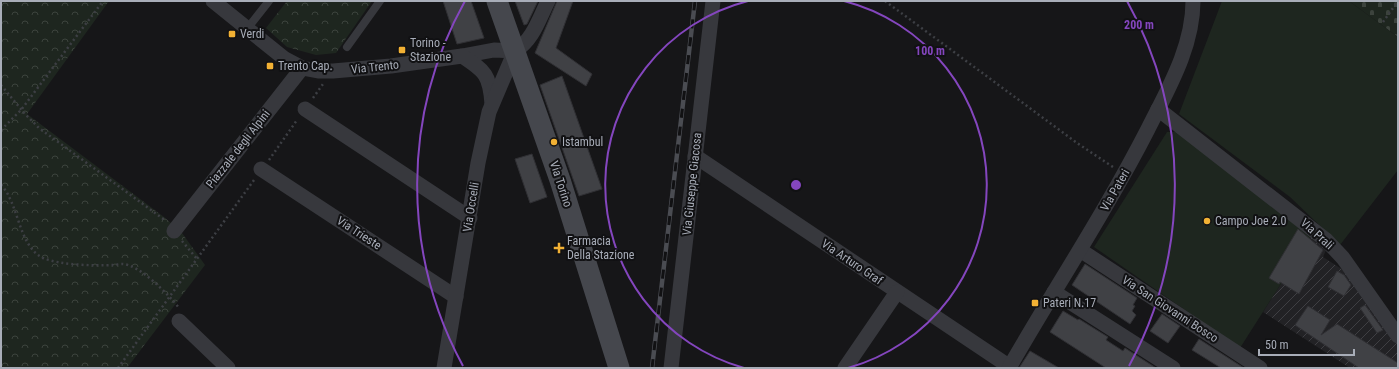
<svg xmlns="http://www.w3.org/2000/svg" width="1399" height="369" viewBox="0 0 1399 369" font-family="'Roboto Condensed',sans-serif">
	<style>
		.industrial { fill: url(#industrial-furrows) }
		.cemetery { fill: url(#cemetery-stones) }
		.park { fill: url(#park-crowns) }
		.garden { fill: #1e261f }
		.building { fill: #404145; stroke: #303034 }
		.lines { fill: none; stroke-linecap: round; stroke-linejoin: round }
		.path { stroke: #3d3f44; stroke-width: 2.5; stroke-dasharray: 2 3; stroke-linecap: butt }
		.service { stroke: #37383d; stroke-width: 8 }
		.minor { stroke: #37383d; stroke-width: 15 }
		.secondary { stroke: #45474d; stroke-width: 21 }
		.rail-casing { stroke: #4a4c52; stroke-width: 4.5 }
		.rail { stroke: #111113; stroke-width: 3; stroke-dasharray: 9; stroke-linecap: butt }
		.ring { fill: none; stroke: #8446be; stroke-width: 2 }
		.poi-dot { fill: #f2b134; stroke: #111113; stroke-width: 1.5 }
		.labels { text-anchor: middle; stroke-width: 4; stroke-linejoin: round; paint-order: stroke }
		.poi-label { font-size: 12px; fill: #a8adb8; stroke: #111113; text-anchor: start }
		.street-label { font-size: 12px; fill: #a8adb8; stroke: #111113 }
		.centre { fill: #8446be; stroke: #111113; stroke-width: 2 }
		.ring-label { font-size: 12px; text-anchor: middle; font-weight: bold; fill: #8446be; stroke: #111113; stroke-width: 4; stroke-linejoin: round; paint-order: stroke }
	</style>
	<defs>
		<pattern id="industrial-furrows" width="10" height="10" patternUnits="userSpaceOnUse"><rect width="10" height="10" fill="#222225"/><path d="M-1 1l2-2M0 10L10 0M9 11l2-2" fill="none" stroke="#3f3f43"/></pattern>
		<pattern id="cemetery-stones" width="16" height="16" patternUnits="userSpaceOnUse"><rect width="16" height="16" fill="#1e261f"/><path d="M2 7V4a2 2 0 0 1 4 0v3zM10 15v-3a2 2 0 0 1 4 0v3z" fill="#3c433d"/></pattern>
		<pattern id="park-crowns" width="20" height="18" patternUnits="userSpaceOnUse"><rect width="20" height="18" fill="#1e261f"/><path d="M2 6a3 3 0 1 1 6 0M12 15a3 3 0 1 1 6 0" fill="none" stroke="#3c433d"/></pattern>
	</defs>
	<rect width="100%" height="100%" fill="#161618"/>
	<!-- industrial -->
	<path class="industrial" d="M 1312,235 L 1326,250 L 1323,257 L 1351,275 L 1398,344 L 1398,368 L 1350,368 L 1263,312 Z"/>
	<!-- cemetery -->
	<path class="cemetery" d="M 1349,1 L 1398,1 L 1398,37 Z"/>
	<!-- park -->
	<g class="park">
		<path d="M 1,1 L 109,1 L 27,114 L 164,217 L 182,233 L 205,265 L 127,368 L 1,368 Z"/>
		<path d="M 287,1 L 372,1 L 336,53 L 316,55 L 287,47 L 266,28 Z"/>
	</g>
	<!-- garden -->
	<g class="garden">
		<path d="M 1222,1 L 1349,1 L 1398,37 L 1398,170 L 1340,245 L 1290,197 L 1179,114 Z"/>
		<path d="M 1167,132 L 1177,132 L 1312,235 L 1240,348 L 1094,247 Z"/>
	</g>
	<!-- building -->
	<g class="building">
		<path d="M 443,1 L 471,1 L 484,38 L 457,44 Z"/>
		<path d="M 515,1 L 538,1 L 527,24 L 524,25 Z"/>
		<path d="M 557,1 L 573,1 L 556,48 L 592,74 L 586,86 L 535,53 Z"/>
		<path d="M 562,76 L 602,189 L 579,196 L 540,85 Z"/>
		<path d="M 532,154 L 547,197 L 530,203 L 515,159 Z"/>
		<path d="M 1298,229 L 1323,250 L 1299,294 L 1280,282 L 1279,284 L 1269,278 Z"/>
		<path d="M 1085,264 L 1137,298 L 1133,305 L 1135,306 L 1132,311 L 1136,315 L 1130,324 L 1072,285 Z"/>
		<path d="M 1337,271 L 1344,275 L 1351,285 L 1344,296 L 1328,287 Z"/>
		<path d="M 1365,305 L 1383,330 L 1377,333 L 1360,308 Z"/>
		<path d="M 1308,306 L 1330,320 L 1321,335 L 1337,324 L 1398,363 L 1398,368 L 1359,368 L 1295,325 Z"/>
		<path d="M 1063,311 L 1078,320 L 1079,319 L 1108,337 L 1106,340 L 1123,351 L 1125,348 L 1156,368 L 1106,368 L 1050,332 Z"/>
		<path d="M 1162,314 L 1180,326 L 1168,343 L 1150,331 Z"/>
		<path d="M 1199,339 L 1244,368 L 1221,368 L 1192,350 Z"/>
		<path d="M 1030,351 L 1059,368 L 1019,368 Z"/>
	</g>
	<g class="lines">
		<!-- path -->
		<g class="path">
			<path d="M 885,1 L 1077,143 L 1113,167"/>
			<path d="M 1383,22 L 1398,1"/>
			<path d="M 1,85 L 25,114 L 39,128 L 166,221"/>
			<path d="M 313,98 L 323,84"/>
			<path d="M 1,130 L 21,110 L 103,1"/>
			<path d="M 269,160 L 297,120"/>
			<path d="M 1,185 C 19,203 18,246 43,258 C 59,265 95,266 113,265 C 116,265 119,264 122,264 C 139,264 169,295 179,308"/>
			<path d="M 182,241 L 197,259"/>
			<path d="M 118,368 L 254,180"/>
		</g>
		<!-- service -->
		<g class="service">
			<path d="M 247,29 L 269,1"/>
			<path d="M 347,47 L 380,1"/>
		</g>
		<!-- minor -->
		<g class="minor">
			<path d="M 213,1 L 285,59 L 302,68 L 318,71 L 333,71 L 391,66 L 462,56 L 494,50 L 515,51"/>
			<path d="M 515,51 C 533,40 539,19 548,1"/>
			<path d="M 462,56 C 485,71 490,75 492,104"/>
			<path d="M 305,109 L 470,218"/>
			<path d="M 1158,109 L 1326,240 L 1343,258 L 1398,336"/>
			<path d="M 695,156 L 1010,367"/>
			<path d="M 261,169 L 456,297"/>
			<path d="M 174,231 L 302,68"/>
			<path d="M 1080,250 L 1260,368"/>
			<path d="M 1054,292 L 1173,368"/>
			<path d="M 179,321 L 228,368"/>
			<path d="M 444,368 L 478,163 L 489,112 L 515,51"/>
			<path d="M 671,368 L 713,1"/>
			<path d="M 845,368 L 897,292"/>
			<path d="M 1009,368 C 1055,288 1106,211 1148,129 C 1168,89 1193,47 1193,1"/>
		</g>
		<!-- secondary -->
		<path class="secondary" d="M 497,1 L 560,180 L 619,368"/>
		<defs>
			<path id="rail" d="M 652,368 L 695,1"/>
		</defs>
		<!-- rail casing -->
		<use href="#rail" class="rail-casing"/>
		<!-- rail -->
		<use href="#rail" class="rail"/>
	</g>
	<!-- distance rings -->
	<g class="ring">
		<path d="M744 368A190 190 0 0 1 748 1M844 1A190 190 0 0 1 848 368"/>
		<path d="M463 366A379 379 0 0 1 465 1M1127 1A379 379 0 0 1 1129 366"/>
	</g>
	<!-- markers -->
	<g class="poi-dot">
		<rect x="228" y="30" width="8" height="8" rx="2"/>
		<rect x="398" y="46" width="8" height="8" rx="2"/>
		<rect x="266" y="62" width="8" height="8" rx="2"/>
		<circle cx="554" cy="142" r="4"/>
		<circle cx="1207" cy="221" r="4"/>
		<path d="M557 242h4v4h4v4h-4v4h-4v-4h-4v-4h4z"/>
		<rect x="1031" y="299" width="8" height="8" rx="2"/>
	</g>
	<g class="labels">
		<!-- poi labels -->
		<g class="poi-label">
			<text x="240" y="38">Verdi</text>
			<text x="410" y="47">Torino -<tspan x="410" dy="14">Stazione</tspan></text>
			<text x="278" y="70">Trento Cap.</text>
			<text x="562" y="146">Istambul</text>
			<text x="1215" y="225">Campo Joe 2.0</text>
			<text x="567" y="245">Farmacia<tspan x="567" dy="14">Della Stazione</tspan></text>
			<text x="1043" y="307">Pateri N.17</text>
		</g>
		<!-- street labels -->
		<g class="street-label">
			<text transform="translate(375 67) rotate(-6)" y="4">Via Trento</text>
			<text transform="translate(238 149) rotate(-52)" y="4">Piazzale degli Alpini</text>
			<text transform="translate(561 184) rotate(72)" y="4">Via Torino</text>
			<text transform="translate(692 184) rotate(-84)" y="4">Via Giuseppe Giacosa</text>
			<text transform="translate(1115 190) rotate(-60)" y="4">Via Pateri</text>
			<text transform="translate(471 207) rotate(-81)" y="4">Via Occelli</text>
			<text transform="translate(359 233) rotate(33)" y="4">Via Trieste</text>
			<text transform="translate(1317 234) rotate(42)" y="4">Via Prali</text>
			<text transform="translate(852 262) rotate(34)" y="4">Via Arturo Graf</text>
			<text transform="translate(1170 309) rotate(33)" y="4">Via San Giovanni Bosco</text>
		</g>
	</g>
	<circle cx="796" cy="185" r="6" class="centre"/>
	<g class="ring-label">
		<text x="1139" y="29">200 m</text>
		<text x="930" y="55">100 m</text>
	</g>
	<!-- border -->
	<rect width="1399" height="369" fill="none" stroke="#a8adb8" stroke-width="4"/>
	<!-- scale -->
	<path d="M1259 349v6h95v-6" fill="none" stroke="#a8adb8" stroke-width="2"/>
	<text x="1265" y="349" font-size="12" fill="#a8adb8" stroke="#111113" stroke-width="3" paint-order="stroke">50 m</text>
</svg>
